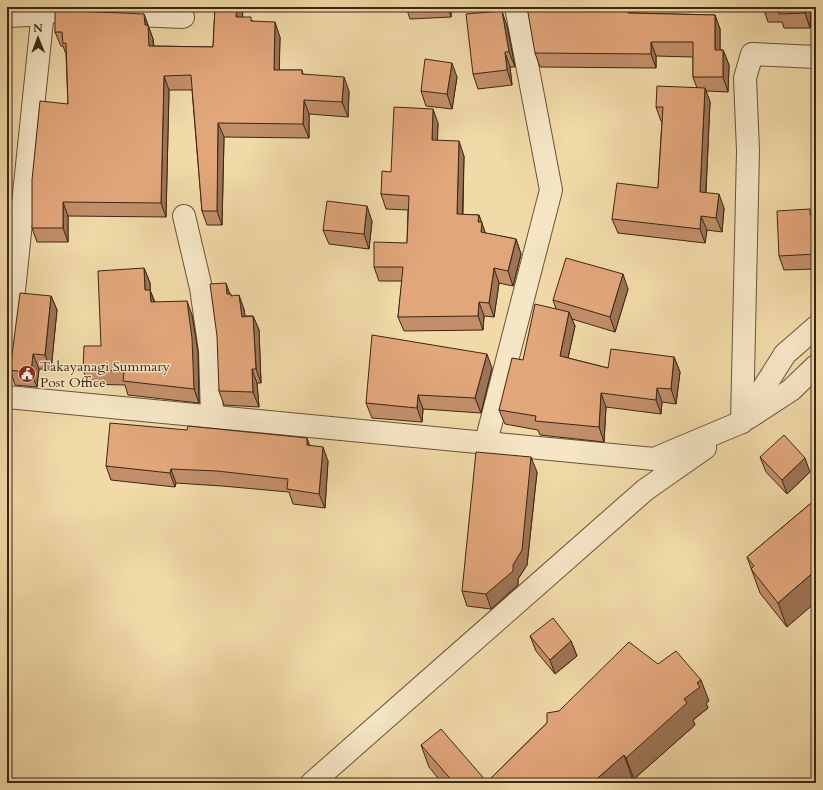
<svg xmlns="http://www.w3.org/2000/svg" width="823" height="790" viewBox="0 0 823 790" font-family="Cardo,serif">
	<style>
		.lines { fill: none; stroke-linecap: round; stroke-linejoin: round }
		.minor-casing { stroke: #695339; stroke-width: 24 }
		.minor { stroke: #f6e6c6; stroke-width: 22 }
		.wall { fill: #c28f6a; stroke: #3c2614 }
		.shaded-wall { fill: #9e7456; stroke: #3c2614 }
		.building { fill: #e2a67b; stroke: #3c2614 }
		.labels { text-anchor: middle; stroke-width: 3; stroke-linejoin: round; paint-order: stroke }
		.poi-label { font-size: 14px; fill: #3c2614; stroke: #f6e6c6; text-anchor: start }
	</style>
	<rect width="100%" height="100%" fill="#f1d9a8"/>
	<filter id="stains"><feTurbulence type="fractalNoise" baseFrequency=".005" numOctaves="4"/><feColorMatrix values="0 0 0 0 .2 0 0 0 0 .09 0 0 0 0 .02 0 0 0 .5 -.17"/></filter>
	<radialGradient id="worn" r=".72"><stop offset=".6" stop-color="#630" stop-opacity="0"/><stop offset="1" stop-color="#630" stop-opacity=".3"/></radialGradient>
	<g class="lines">
		<defs>
			<g id="minor">
				<path d="M 7,16 L 29,15 L 43,11 L 43,7"/>
				<path d="M 184,216 L 201,288 L 210,351 L 212,416"/>
				<path d="M 7,358 L 43,11 L 183,17"/>
				<path d="M 7,397 L 654,459 L 742,422 L 785,354 L 816,327"/>
				<path d="M 748,418 L 791,390 L 816,366"/>
				<path d="M 742,422 L 748,151 L 745,78 L 752,54 L 816,57"/>
				<path d="M 486,442 L 551,190 L 516,7"/>
				<path d="M 312,783 L 645,490 L 705,448"/>
			</g>
		</defs>
		<!-- minor casing -->
		<use href="#minor" class="minor-casing"/>
		<!-- minor -->
		<use href="#minor" class="minor"/>
	</g>
	<!-- wall -->
	<g class="wall">
		<path d="M 215,7 L 243,7 L 242,17 L 253,21 L 280,37 L 279,70 L 302,70 L 303,74 L 349,91 L 348,117 L 309,114 L 309,138 L 224,137 L 222,225 L 207,225 L 202,211 L 192,90 L 169,90 L 166,217 L 68,216 L 68,242 L 37,242 L 32,228 L 68,104 L 66,54 L 63,46 L 61,46 L 55,32 L 144,14 L 153,39 L 154,46 L 213,47 Z"/>
		<path d="M 406,7 L 451,7 L 451,17 L 410,19 Z"/>
		<path d="M 763,7 L 811,7 L 810,28 L 784,28 L 782,22 L 768,22 Z"/>
		<path d="M 632,13 L 715,15 L 720,29 L 720,50 L 723,50 L 729,65 L 728,92 L 706,91 L 710,102 L 706,193 L 724,208 L 722,232 L 707,230 L 705,243 L 618,233 L 612,219 L 658,188 L 662,121 L 661,121 L 656,107 L 697,88 L 693,77 L 693,57 L 656,56 L 656,68 L 540,67 L 535,53 Z"/>
		<path d="M 507,26 L 515,67 L 510,67 L 512,85 L 478,89 L 473,74 Z"/>
		<path d="M 457,77 L 452,109 L 426,106 L 421,91 Z"/>
		<path d="M 438,123 L 437,141 L 464,156 L 463,215 L 479,215 L 485,233 L 516,239 L 521,254 L 513,286 L 499,283 L 494,317 L 484,316 L 483,330 L 404,331 L 398,317 L 402,281 L 379,281 L 374,267 L 407,243 L 408,210 L 386,209 L 381,194 L 391,172 Z"/>
		<path d="M 812,215 L 816,215 L 816,269 L 784,270 L 779,256 Z"/>
		<path d="M 372,221 L 369,249 L 329,244 L 323,230 Z"/>
		<path d="M 144,268 L 150,283 L 150,290 L 155,302 L 192,315 L 198,352 L 199,403 L 128,395 L 125,385 L 88,384 L 83,370 L 101,346 Z"/>
		<path d="M 628,289 L 615,332 L 572,319 L 575,326 L 568,358 L 608,368 L 674,357 L 680,372 L 676,404 L 662,402 L 661,414 L 606,407 L 604,442 L 540,435 L 538,430 L 505,424 L 499,410 L 523,360 L 556,309 L 553,300 Z"/>
		<path d="M 230,294 L 244,309 L 245,316 L 253,316 L 259,330 L 261,383 L 257,383 L 259,407 L 224,405 L 219,391 Z"/>
		<path d="M 51,296 L 57,310 L 51,370 L 39,369 L 37,387 L 15,385 L 10,370 Z"/>
		<path d="M 492,368 L 481,413 L 423,409 L 422,422 L 372,418 L 366,403 Z"/>
		<path d="M 310,445 L 328,461 L 325,508 L 293,504 L 289,492 L 222,486 L 176,483 L 175,487 L 111,480 L 106,466 Z"/>
		<path d="M 760,457 L 810,472 L 787,494 L 766,472 Z"/>
		<path d="M 537,472 L 527,565 L 518,579 L 518,585 L 491,609 L 467,606 L 462,591 Z"/>
		<path d="M 816,499 L 787,627 L 760,593 L 747,557 Z"/>
		<path d="M 530,636 L 571,641 L 577,656 L 555,674 L 536,651 Z"/>
		<path d="M 658,664 L 709,701 L 706,703 L 708,708 L 693,720 L 695,725 L 634,779 L 632,777 L 625,783 L 442,783 L 429,767 L 421,745 L 487,782 L 559,711 Z"/>
	</g>
	<!-- shaded-wall -->
	<g class="shaded-wall">
		<path d="M 237,7 L 243,7 L 242,31 L 236,17 Z"/>
		<path d="M 448,7 L 451,7 L 451,17 Z"/>
		<path d="M 627,7 L 632,7 L 633,27 L 628,13 Z"/>
		<path d="M 805,7 L 811,7 L 810,28 L 805,13 Z"/>
		<path d="M 502,11 L 507,26 L 515,67 L 509,52 Z"/>
		<path d="M 144,14 L 153,39 L 154,60 L 149,46 L 145,25 Z"/>
		<path d="M 715,15 L 720,29 L 720,65 L 715,50 Z"/>
		<path d="M 275,22 L 280,37 L 279,84 L 274,70 Z"/>
		<path d="M 651,42 L 656,56 L 656,68 L 651,54 Z"/>
		<path d="M 723,50 L 729,65 L 728,92 L 723,77 Z"/>
		<path d="M 505,52 L 510,67 L 512,85 L 507,70 Z"/>
		<path d="M 452,63 L 457,77 L 452,109 L 447,94 Z"/>
		<path d="M 164,76 L 169,90 L 166,217 L 161,203 Z"/>
		<path d="M 344,77 L 349,91 L 348,117 L 342,102 Z"/>
		<path d="M 705,88 L 710,102 L 705,206 L 700,192 Z"/>
		<path d="M 304,100 L 309,114 L 309,138 L 303,124 Z"/>
		<path d="M 433,109 L 438,123 L 437,155 L 432,140 Z"/>
		<path d="M 218,123 L 224,137 L 222,225 L 217,211 Z"/>
		<path d="M 459,141 L 464,156 L 462,229 L 457,214 Z"/>
		<path d="M 719,194 L 724,208 L 722,232 L 716,218 Z"/>
		<path d="M 63,202 L 68,216 L 68,242 L 63,228 Z"/>
		<path d="M 367,206 L 372,221 L 369,249 L 364,234 Z"/>
		<path d="M 479,215 L 487,237 L 486,246 L 478,222 Z"/>
		<path d="M 701,216 L 707,230 L 705,243 L 700,229 Z"/>
		<path d="M 516,239 L 521,254 L 513,286 L 508,271 Z"/>
		<path d="M 144,268 L 150,283 L 151,305 L 145,290 Z"/>
		<path d="M 494,268 L 499,283 L 494,317 L 489,303 Z"/>
		<path d="M 623,274 L 628,289 L 615,332 L 610,317 Z"/>
		<path d="M 226,283 L 231,297 L 227,294 Z"/>
		<path d="M 150,290 L 155,304 L 151,302 Z"/>
		<path d="M 239,295 L 244,309 L 247,331 L 242,317 Z"/>
		<path d="M 51,296 L 57,310 L 51,370 L 45,355 Z"/>
		<path d="M 187,301 L 192,315 L 198,352 L 199,403 L 194,389 Z"/>
		<path d="M 479,302 L 484,316 L 483,330 L 478,316 Z"/>
		<path d="M 569,312 L 575,326 L 565,371 L 560,356 Z"/>
		<path d="M 253,316 L 259,330 L 261,383 L 256,369 Z"/>
		<path d="M 33,354 L 39,369 L 37,387 L 31,373 Z"/>
		<path d="M 487,354 L 492,368 L 481,413 L 475,398 Z"/>
		<path d="M 674,357 L 680,372 L 676,404 L 671,389 Z"/>
		<path d="M 252,369 L 257,383 L 259,407 L 253,392 Z"/>
		<path d="M 657,388 L 662,402 L 661,414 L 656,400 Z"/>
		<path d="M 601,393 L 606,407 L 604,442 L 599,427 Z"/>
		<path d="M 418,395 L 423,409 L 422,422 L 417,408 Z"/>
		<path d="M 307,438 L 312,452 L 307,445 Z"/>
		<path d="M 323,447 L 328,461 L 325,508 L 319,494 Z"/>
		<path d="M 531,457 L 537,472 L 527,565 L 518,579 L 518,585 L 491,609 L 486,594 L 513,565 Z"/>
		<path d="M 805,458 L 810,472 L 787,494 L 782,480 Z"/>
		<path d="M 171,469 L 176,483 L 175,487 L 170,473 Z"/>
		<path d="M 816,570 L 816,602 L 787,627 L 778,603 Z"/>
		<path d="M 571,641 L 577,656 L 555,674 L 550,660 Z"/>
		<path d="M 701,680 L 709,701 L 706,703 L 708,708 L 693,720 L 695,725 L 634,779 L 626,758 L 697,683 Z"/>
		<path d="M 624,755 L 632,777 L 625,783 L 592,783 Z"/>
	</g>
	<!-- building -->
	<g class="building">
		<path d="M 215,7 L 237,7 L 236,17 L 251,17 L 251,21 L 275,22 L 274,70 L 302,70 L 302,74 L 344,77 L 342,102 L 304,100 L 303,124 L 218,123 L 217,211 L 202,211 L 191,75 L 164,76 L 161,203 L 63,202 L 63,228 L 32,228 L 32,180 L 40,101 L 68,104 L 66,43 L 63,44 L 62,32 L 55,32 L 55,10 L 144,14 L 145,25 L 148,25 L 149,46 L 213,47 Z"/>
		<path d="M 527,7 L 627,7 L 628,13 L 715,15 L 715,50 L 723,50 L 723,77 L 693,77 L 693,42 L 651,42 L 651,54 L 535,53 Z"/>
		<path d="M 763,7 L 805,7 L 805,13 L 779,14 L 779,7 Z"/>
		<path d="M 502,11 L 509,52 L 505,52 L 507,70 L 473,74 L 466,14 Z"/>
		<path d="M 425,59 L 452,63 L 447,94 L 421,91 Z"/>
		<path d="M 657,86 L 705,88 L 700,192 L 719,194 L 716,218 L 701,216 L 700,229 L 612,219 L 617,183 L 658,188 L 663,107 L 656,107 Z"/>
		<path d="M 394,107 L 433,109 L 432,140 L 459,141 L 457,214 L 479,215 L 478,222 L 482,222 L 481,232 L 516,239 L 508,271 L 494,268 L 489,303 L 479,302 L 478,316 L 398,317 L 403,267 L 374,267 L 374,242 L 407,243 L 409,196 L 381,194 L 382,171 L 391,172 Z"/>
		<path d="M 327,201 L 367,206 L 364,234 L 323,230 Z"/>
		<path d="M 810,209 L 810,215 L 816,215 L 816,254 L 779,256 L 777,211 Z"/>
		<path d="M 566,258 L 623,274 L 610,317 L 553,300 Z"/>
		<path d="M 144,268 L 145,290 L 150,290 L 151,302 L 187,301 L 192,338 L 194,389 L 123,381 L 124,371 L 83,370 L 84,346 L 101,346 L 98,271 Z"/>
		<path d="M 226,283 L 227,294 L 231,294 L 231,296 L 239,295 L 242,317 L 253,316 L 256,369 L 252,369 L 253,392 L 219,391 L 217,336 L 210,284 Z"/>
		<path d="M 20,293 L 51,296 L 45,355 L 33,354 L 31,373 L 10,370 Z"/>
		<path d="M 535,304 L 569,312 L 560,356 L 608,368 L 611,349 L 674,357 L 671,389 L 657,388 L 656,400 L 601,393 L 599,427 L 535,421 L 536,416 L 499,410 L 512,358 L 523,360 Z"/>
		<path d="M 372,335 L 487,354 L 475,398 L 418,395 L 417,408 L 366,403 Z"/>
		<path d="M 110,423 L 187,430 L 188,426 L 307,438 L 307,445 L 323,447 L 319,494 L 287,489 L 288,479 L 217,471 L 171,469 L 170,473 L 106,466 Z"/>
		<path d="M 784,435 L 805,458 L 782,480 L 760,457 Z"/>
		<path d="M 476,452 L 531,457 L 522,550 L 513,565 L 513,571 L 486,594 L 462,591 Z"/>
		<path d="M 816,499 L 816,570 L 778,603 L 751,569 L 754,566 L 747,557 Z"/>
		<path d="M 553,618 L 571,641 L 550,660 L 530,636 Z"/>
		<path d="M 629,642 L 658,664 L 676,651 L 701,680 L 697,683 L 700,687 L 684,699 L 687,703 L 626,758 L 624,755 L 592,783 L 454,783 L 421,745 L 441,729 L 487,782 L 547,723 L 547,713 L 559,711 Z"/>
	</g>
	<!-- icons -->
	<defs>
		<symbol id="civic-disc" viewBox="-11 -11 22 22"><circle r="9.5" fill="#8f2418" stroke="#f6e6c6"/><path d="M-.6-6.5H3V-4.5H.6V-3L4-1V1h2V6H-6V1h2V-1L-.6-3ZM-1.2 2.5V6h2.4V2.5Z" fill="#fff"/></symbol>
	</defs>
	<g fill-rule="evenodd">
		<use href="#civic-disc" x="17" y="364" width="20" height="20"/>
	</g>
	<g class="labels">
		<!-- poi labels -->
		<g class="poi-label">
			<text x="40" y="371">Takayanagi Summary<tspan x="40" dy="16">Post Office</tspan></text>
		</g>
	</g>
	<!-- margin -->
	<rect width="823" height="790" fill="none" stroke="#f1d9a8" stroke-width="24"/>
	<rect x="8" y="8" width="807" height="774" fill="none" stroke="#3c2614" stroke-width="2"/>
	<rect x="12" y="12" width="799" height="766" fill="none" stroke="#3c2614"/>
	<!-- north arrow -->
	<g transform="translate(38 38) rotate(359)" stroke="#f6e6c6" stroke-width="3" paint-order="stroke">
	<path d="M0-3L7 15L0 10L-7 15Z" fill="#3c2614"/>
	<text y="-6" font-size="11" font-weight="bold" text-anchor="middle" fill="#3c2614">N</text>
	</g>
	<rect width="100%" height="100%" filter="url(#stains)"/>
	<rect width="100%" height="100%" fill="url(#worn)"/>
</svg>
